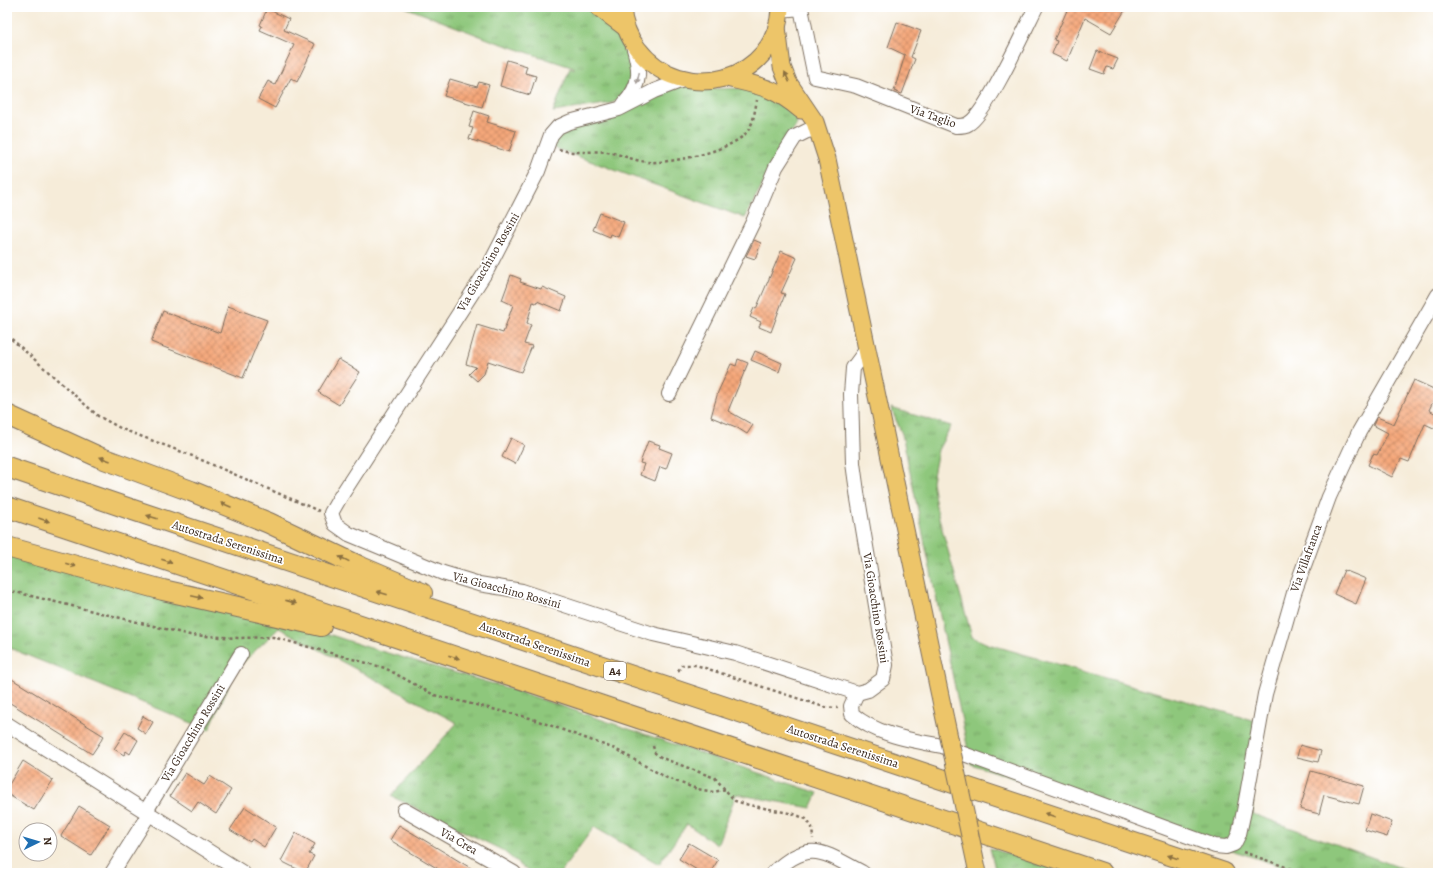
<svg xmlns="http://www.w3.org/2000/svg" width="1445" height="880" viewBox="0 0 1445 880" font-family="Alegreya,serif">
	<style>
		.grass { fill: url(#grass-tufts); stroke: #64784c }
		.lines { fill: none; stroke-linecap: round; stroke-linejoin: round }
		.stream { stroke: #67c0e4; stroke-width: 4 }
		.building { fill: url(#building-cross-hatch) }
		.minor-casing { stroke: #7c6e5f; stroke-width: 16 }
		.major-casing { stroke: #7c6e5f; stroke-width: 19 }
		.highway-casing { stroke: #7c6e5f; stroke-width: 22 }
		.path { stroke: #7c6e5f; stroke-width: 2.5; stroke-dasharray: 3 3; stroke-linecap: butt }
		.minor { stroke: #fff; stroke-width: 14 }
		.major { stroke: #edc569; stroke-width: 17 }
		.highway { stroke: #edc569; stroke-width: 20 }
		.major-bridge-casing { stroke: #7c6e5f; stroke-width: 19; stroke-linecap: butt }
		.major-bridge { stroke: #edc569; stroke-width: 17 }
		.oneway { fill: #8b7040 }
		.oneway2 { fill: #a79f9a }
		.labels { text-anchor: middle; stroke-width: 3.5; stroke-linejoin: round; paint-order: stroke }
		.shield { fill: #fff; stroke: #766a62; stroke-width: 1 }
		.shield-label { font-size: 11px; font-weight: bold; fill: #3b2a1e }
		.street-label { font-size: 12px; fill: #3b2a1e; stroke: #fff }
	</style>
	<defs>
		<pattern id="grass-tufts" width="24" height="20" patternUnits="userSpaceOnUse"><rect width="24" height="20" fill="#8ec77b"/><path d="M3 7l-1-3M5 7V3M7 7l1-3M15 17l-1-3M17 17v-4M19 17l1-3" fill="none" stroke="#75a264"/></pattern>
		<pattern id="building-cross-hatch" width="8" height="8" patternUnits="userSpaceOnUse"><rect width="8" height="8" fill="#f5a77a"/><path d="M0 0l8 8M0 8l8-8" fill="none" stroke="#c88863"/></pattern>
	</defs>
	<rect width="100%" height="100%" fill="#fff"/>
	<filter id="ink" filterUnits="userSpaceOnUse"><feTurbulence type="fractalNoise" baseFrequency=".025" numOctaves="2"/><feDisplacementMap in="SourceGraphic" scale="8" xChannelSelector="R" yChannelSelector="G"/><feConvolveMatrix kernelMatrix="1 2 1 2 8 2 1 2 1" color-interpolation-filters="sRGB"/></filter>
	<filter id="wash" filterUnits="userSpaceOnUse"><feTurbulence type="fractalNoise" baseFrequency=".012" numOctaves="4" result="noise"/><feDisplacementMap in="SourceGraphic" scale="16" xChannelSelector="R" yChannelSelector="G"/><feGaussianBlur stdDeviation="0.9" result="paint"/><feColorMatrix in="noise" values="0 0 0 0 0 0 0 0 0 0 0 0 0 0 0 0 0 1.4 0 .05"/><feComposite in="paint" operator="in"/></filter>
	<g filter="url(#wash)">
		<rect width="100%" height="100%" fill="#f6ecd9"/>
		<!-- grass -->
		<g class="grass">
			<path d="M 405,7 L 590,7 L 610,22 L 617,32 L 634,58 L 636,71 L 622,98 L 612,103 L 553,112 L 570,68 L 574,70 L 574,68 L 493,41 Z"/>
			<path d="M 682,85 L 702,89 L 756,88 L 795,113 L 797,124 L 780,152 L 745,218 L 552,147 L 558,134 L 568,129 Z"/>
			<path d="M 891,408 L 951,426 L 938,450 L 932,481 L 936,507 L 972,637 L 988,644 L 1259,722 L 1252,791 L 1253,814 L 1415,873 L 1301,873 L 971,764 L 902,434 Z"/>
			<path d="M 7,551 L 319,631 L 367,647 L 511,689 L 818,793 L 811,808 L 736,794 L 717,845 L 687,824 L 659,864 L 594,827 L 560,873 L 530,873 L 502,850 L 391,796 L 457,723 L 279,628 L 236,669 L 209,730 L 7,647 Z"/>
			<path d="M 990,848 L 1065,873 L 996,873 Z"/>
		</g>
		<g class="lines">
			<!-- stream -->
			<path class="stream" d="M 1434,7 L 1438,9"/>
		</g>
		<g id="blocks">
			<!-- building -->
			<g class="building">
				<path d="M 1066,7 L 1127,7 L 1111,33 L 1085,18 L 1067,61 L 1052,54 L 1057,41 L 1054,40 L 1068,8 Z"/>
				<path d="M 267,9 L 289,19 L 284,30 L 315,44 L 297,82 L 291,78 L 275,108 L 258,99 L 268,81 L 275,85 L 294,45 L 260,30 L 262,26 L 260,25 Z"/>
				<path d="M 897,22 L 921,31 L 911,57 L 915,59 L 902,94 L 894,91 L 905,55 L 888,47 Z"/>
				<path d="M 1097,51 L 1118,59 L 1113,69 L 1107,67 L 1104,74 L 1090,69 Z"/>
				<path d="M 507,60 L 527,66 L 525,73 L 536,76 L 530,95 L 500,86 Z"/>
				<path d="M 450,79 L 477,87 L 479,82 L 489,85 L 482,107 L 444,96 Z"/>
				<path d="M 474,111 L 489,116 L 487,122 L 516,131 L 509,152 L 469,139 L 473,128 L 469,127 Z"/>
				<path d="M 600,213 L 624,222 L 618,237 L 611,234 L 610,237 L 593,230 Z"/>
				<path d="M 754,240 L 761,243 L 755,259 L 746,256 Z"/>
				<path d="M 781,251 L 797,258 L 781,293 L 785,294 L 771,332 L 759,327 L 761,322 L 750,317 L 754,308 L 756,309 Z"/>
				<path d="M 511,275 L 521,279 L 520,282 L 541,289 L 542,287 L 566,297 L 561,311 L 537,301 L 536,303 L 533,302 L 527,323 L 531,325 L 524,344 L 532,346 L 521,372 L 488,361 L 484,374 L 477,381 L 469,374 L 476,367 L 466,364 L 477,325 L 503,333 L 513,305 L 502,300 Z"/>
				<path d="M 228,306 L 267,320 L 243,378 L 151,342 L 163,311 L 220,333 Z"/>
				<path d="M 755,351 L 782,363 L 779,372 L 751,360 Z"/>
				<path d="M 338,359 L 360,372 L 339,405 L 318,392 Z"/>
				<path d="M 738,359 L 748,363 L 728,411 L 753,425 L 747,434 L 736,427 L 711,417 L 718,392 L 731,364 L 736,366 Z"/>
				<path d="M 1414,380 L 1438,391 L 1429,410 L 1438,415 L 1438,430 L 1425,424 L 1409,462 L 1401,459 L 1392,477 L 1368,465 L 1373,454 L 1377,455 L 1388,433 L 1373,425 L 1377,417 L 1394,424 Z"/>
				<path d="M 511,438 L 524,445 L 515,464 L 502,457 Z"/>
				<path d="M 648,441 L 660,445 L 659,448 L 672,453 L 666,469 L 660,467 L 655,481 L 640,475 L 644,464 L 640,463 Z"/>
				<path d="M 1344,570 L 1366,579 L 1356,604 L 1334,594 Z"/>
				<path d="M 7,676 L 104,736 L 92,754 L 7,701 Z"/>
				<path d="M 143,716 L 153,722 L 146,734 L 137,728 Z"/>
				<path d="M 125,732 L 138,740 L 130,754 L 126,751 L 124,755 L 114,749 Z"/>
				<path d="M 1300,745 L 1321,751 L 1318,762 L 1297,757 Z"/>
				<path d="M 23,761 L 53,780 L 34,810 L 7,794 L 7,788 Z"/>
				<path d="M 1311,771 L 1364,786 L 1359,804 L 1324,795 L 1319,814 L 1300,809 Z"/>
				<path d="M 185,773 L 204,785 L 210,776 L 231,790 L 216,814 L 198,802 L 192,811 L 170,796 Z"/>
				<path d="M 79,806 L 110,825 L 91,855 L 61,836 Z"/>
				<path d="M 245,807 L 276,827 L 264,847 L 252,839 L 250,842 L 230,830 Z"/>
				<path d="M 1370,814 L 1392,822 L 1387,837 L 1365,830 Z"/>
				<path d="M 399,825 L 479,873 L 445,873 L 390,840 Z"/>
				<path d="M 296,833 L 315,844 L 309,854 L 314,856 L 305,873 L 281,861 Z"/>
				<path d="M 689,843 L 718,860 L 710,873 L 702,873 L 679,859 Z"/>
			</g>
		</g>
	</g>
	<g filter="url(#ink)">
		<use href="#blocks" fill-opacity="0" stroke="#7c6e5f" stroke-width="1"/>
		<g class="lines">
			<defs>
				<g id="minor">
					<path d="M 780,10 L 801,8 L 815,77 L 856,86 L 956,126 C 959,126 965,126 968,124 C 986,115 1025,29 1036,7"/>
					<path d="M 683,80 L 654,91 L 619,109 L 569,122 L 558,127 L 551,135 L 538,171 L 487,270 L 339,499 L 331,513 L 335,524 L 349,534 L 443,573 L 479,584 L 522,591 L 653,634 L 735,653 L 857,693 L 868,690 L 883,679 L 886,665 L 858,499 L 853,463 L 851,394 L 853,368 L 867,349"/>
					<path d="M 624,104 C 643,83 640,68 632,42"/>
					<path d="M 669,394 L 753,222 L 776,167 L 795,137 L 807,131 L 818,129"/>
					<path d="M 857,693 L 851,706 L 852,714 C 876,735 911,740 942,746 L 1215,846 L 1226,847 L 1234,844 L 1239,834 L 1244,811 L 1265,694 L 1294,593 L 1329,497 L 1359,432 L 1438,295"/>
					<path d="M 7,724 L 243,873"/>
					<path d="M 404,810 L 514,873"/>
					<path d="M 146,811 L 241,654"/>
					<path d="M 112,873 L 149,814"/>
					<path d="M 773,873 C 810,838 823,852 863,873"/>
				</g>
				<g id="major">
					<path d="M 598,7 L 626,28"/>
					<path d="M 622,7 C 623,22 628,37 638,49 C 682,107 778,82 780,7"/>
					<path d="M 777,27 L 782,67 L 788,82 L 815,122 L 827,159 L 942,705"/>
					<path d="M 727,78 C 760,86 774,87 801,110"/>
				</g>
				<g id="highway">
					<path d="M 7,415 L 99,457 L 191,491 L 269,523 L 361,567 L 422,593"/>
					<path d="M 7,467 L 133,510 L 1224,873"/>
					<path d="M 7,507 L 1102,873"/>
					<path d="M 7,547 L 163,590 L 321,626"/>
				</g>
			</defs>
			<!-- minor casing -->
			<use href="#minor" class="minor-casing"/>
			<!-- major casing -->
			<use href="#major" class="major-casing"/>
			<!-- highway casing -->
			<use href="#highway" class="highway-casing"/>
			<!-- path -->
			<g class="path">
				<path d="M 559,149 C 574,155 591,150 607,152 C 621,154 634,161 648,162 C 670,164 738,150 749,129 C 754,121 755,109 757,100"/>
				<path d="M 7,335 L 98,416 L 122,429 L 190,455 L 319,511"/>
				<path d="M 7,590 L 190,635 L 238,638 L 273,637 L 385,668 L 434,695 L 530,718 L 615,749 L 667,778 L 697,789 L 714,792 L 726,789"/>
				<path d="M 678,671 L 682,665 L 696,665 L 824,707 L 838,708"/>
				<path d="M 653,746 L 655,753 L 662,758 L 715,778 L 735,801 L 749,805 L 794,814 L 806,819 L 812,827 L 813,839"/>
				<path d="M 1243,852 L 1303,873"/>
			</g>
			<!-- minor -->
			<use href="#minor" class="minor"/>
			<!-- major -->
			<use href="#major" class="major"/>
			<!-- highway -->
			<use href="#highway" class="highway"/>
			<defs>
				<path id="major-bridge" d="M 942,705 L 978,873"/>
			</defs>
			<!-- major-bridge casing -->
			<use href="#major-bridge" class="major-bridge-casing"/>
			<!-- major-bridge -->
			<use href="#major-bridge" class="major-bridge"/>
		</g>
		<!-- one-way arrows -->
		<defs><path id="oneway-solid" d="M-6-.8H1V-3.2L6.5 0L1 3.2V.8H-6Z"/></defs>
		<g class="oneway">
			<use href="#oneway-solid" transform="translate(787 77) rotate(-115)"/>
			<use href="#oneway-solid" transform="translate(105 459) rotate(-160)"/>
			<use href="#oneway-solid" transform="translate(226 505) rotate(-157)"/>
			<use href="#oneway-solid" transform="translate(152 517) rotate(-162)"/>
			<use href="#oneway-solid" transform="translate(44 520) rotate(19)"/>
			<use href="#oneway-solid" transform="translate(344 559) rotate(-154)"/>
			<use href="#oneway-solid" transform="translate(167 561) rotate(18)"/>
			<use href="#oneway-solid" transform="translate(71 565) rotate(16)"/>
			<use href="#oneway-solid" transform="translate(382 593) rotate(-162)"/>
			<use href="#oneway-solid" transform="translate(197 597) rotate(12)"/>
			<use href="#oneway-solid" transform="translate(291 602) rotate(18)"/>
			<use href="#oneway-solid" transform="translate(454 657) rotate(18)"/>
			<use href="#oneway-solid" transform="translate(1050 815) rotate(-161)"/>
			<use href="#oneway-solid" transform="translate(1173 857) rotate(-161)"/>
		</g>
		<use class="oneway2" href="#oneway-solid" transform="translate(638 78) rotate(103)"/>
	</g>
	<g class="labels">
		<!-- shield labels -->
		<rect class="shield" x="604" y="662" width="22" height="18" rx="3"/>
		<g class="shield-label">
			<text x="615" y="675">A4</text>
		</g>
		<!-- street labels -->
		<g class="street-label">
			<text transform="translate(933 116) rotate(19)" y="4">Via Taglio</text>
			<text transform="translate(488 262) rotate(-60)" y="4">Via Gioacchino Rossini</text>
			<text transform="translate(228 542) rotate(18)" y="4">Autostrada Serenissima</text>
			<text transform="translate(1306 558) rotate(-70)" y="4">Via Villafranca</text>
			<text transform="translate(507 590) rotate(15)" y="4">Via Gioacchino Rossini</text>
			<text transform="translate(876 608) rotate(81)" y="4">Via Gioacchino Rossini</text>
			<text transform="translate(535 644) rotate(19)" y="4">Autostrada Serenissima</text>
			<text transform="translate(193 733) rotate(-59)" y="4">Via Gioacchino Rossini</text>
			<text transform="translate(843 746) rotate(18)" y="4">Autostrada Serenissima</text>
			<text transform="translate(459 841) rotate(30)" y="4">Via Crea</text>
		</g>
	</g>
	<!-- margin -->
	<rect width="1445" height="880" fill="none" stroke="#fff" stroke-width="24"/>
	<!-- north arrow -->
	<g transform="translate(38 842) rotate(85)"><circle r="19" fill="#ffffff" stroke="#b1aaa5"/>
	<path d="M0-3L7 15L0 10L-7 15Z" fill="#1f6fb2"/>
	<text y="-6" font-size="11" font-weight="bold" text-anchor="middle" fill="#3b2a1e">N</text>
	</g>
</svg>
